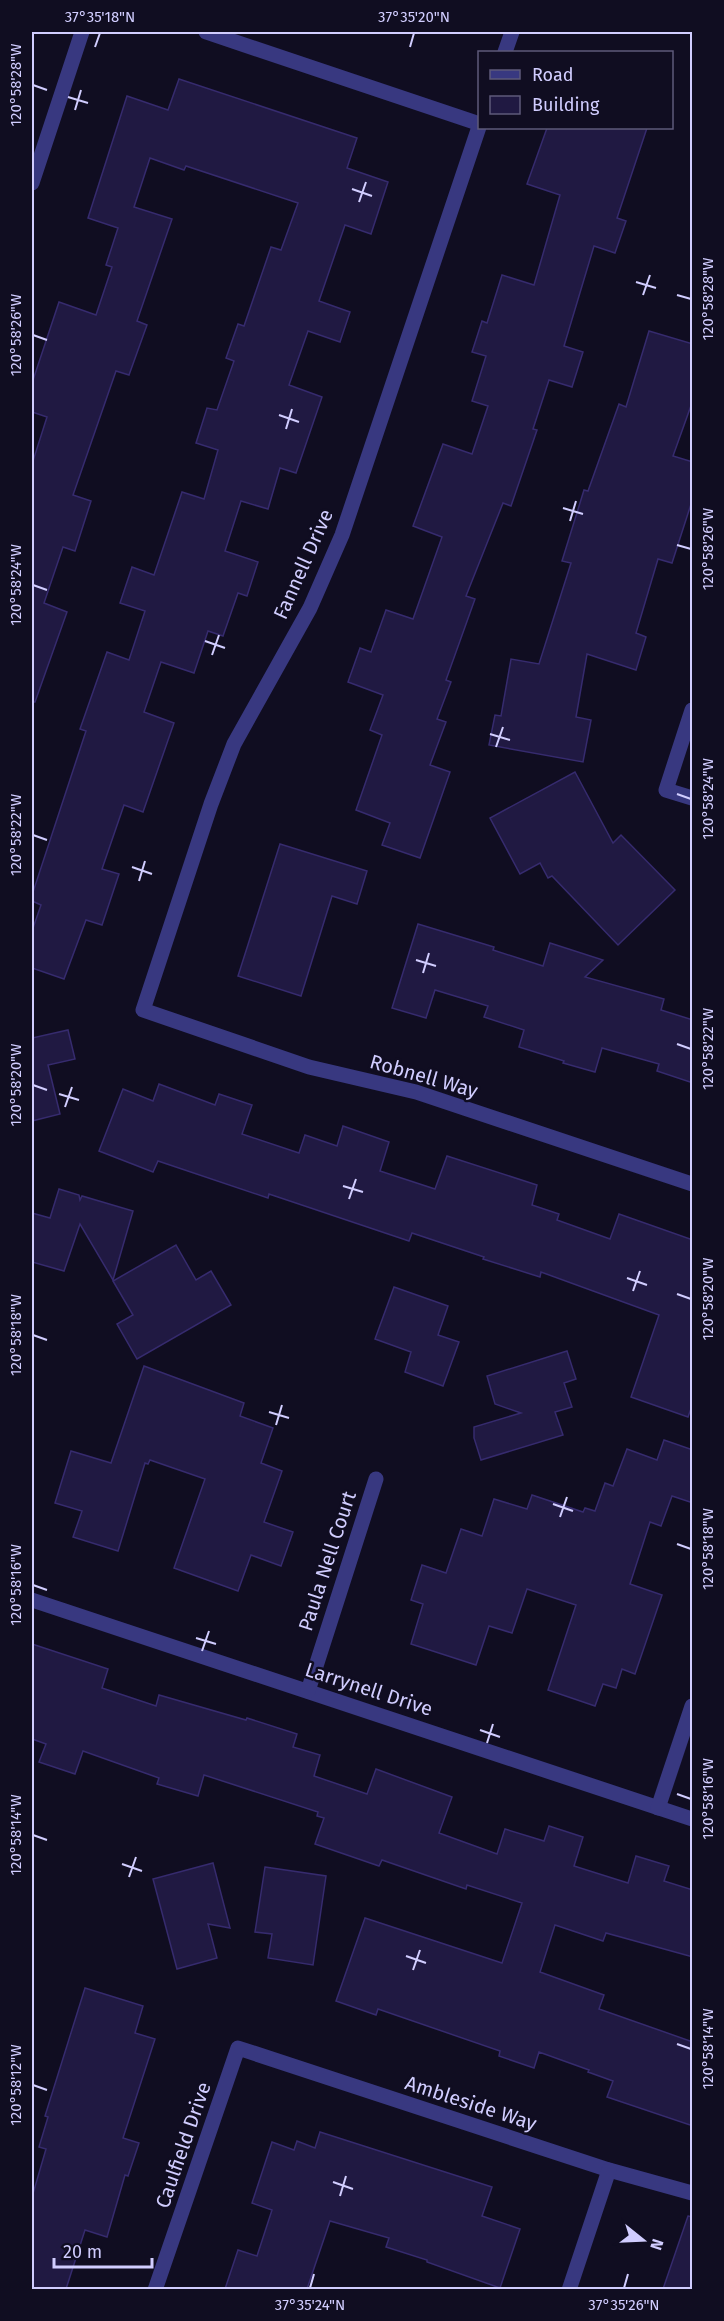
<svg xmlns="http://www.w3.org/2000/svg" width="724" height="2321" viewBox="0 0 724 2321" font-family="'Fira Sans',sans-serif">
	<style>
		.building { fill: #201942; stroke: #362b6e; stroke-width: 1.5 }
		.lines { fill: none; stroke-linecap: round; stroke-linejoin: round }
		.minor { stroke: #383880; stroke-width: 15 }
		.ticks { fill: none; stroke: #d1cdff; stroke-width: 2 }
		.labels { text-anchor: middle; stroke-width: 5; stroke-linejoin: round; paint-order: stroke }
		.street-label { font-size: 20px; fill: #d1cdff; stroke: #100d21 }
		.neatline { fill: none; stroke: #d1cdff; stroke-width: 2 }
		.ticks-label { font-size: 15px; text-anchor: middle; fill: #d1cdff }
	</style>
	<rect width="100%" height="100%" fill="#100d21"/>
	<!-- building -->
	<g class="building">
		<path d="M 179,79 L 357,138 L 347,168 L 388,182 L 371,234 L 345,225 L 319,301 L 350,312 L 340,342 L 308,331 L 289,385 L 322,397 L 296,473 L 280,468 L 268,509 L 241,501 L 225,551 L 258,562 L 247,596 L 238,593 L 223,636 L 208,631 L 194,673 L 161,662 L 144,712 L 174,723 L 143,812 L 124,805 L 102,869 L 119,874 L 102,925 L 86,920 L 64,979 L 32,968 L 32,931 L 41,905 L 32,901 L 32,895 L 86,731 L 80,729 L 107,652 L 129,660 L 145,611 L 120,603 L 132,567 L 154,575 L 182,492 L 204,499 L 218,450 L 196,443 L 207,408 L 217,410 L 234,361 L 226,358 L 238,324 L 244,326 L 271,247 L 281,250 L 298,203 L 186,166 L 184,170 L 150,158 L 134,207 L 172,219 L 137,321 L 147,325 L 129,375 L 116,371 L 73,495 L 91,501 L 75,551 L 63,547 L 44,603 L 67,612 L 35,702 L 32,702 L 32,464 L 47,417 L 32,412 L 32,383 L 59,302 L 96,315 L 112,267 L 106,265 L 118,228 L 88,218 L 127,96 L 168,110 Z"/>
		<path d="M 547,128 L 647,128 L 617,218 L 626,221 L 615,253 L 594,246 L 564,346 L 583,352 L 572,387 L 549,380 L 533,429 L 537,430 L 511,506 L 503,503 L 466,596 L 475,599 L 446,680 L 451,682 L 437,719 L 446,722 L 430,765 L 450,772 L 420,858 L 382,845 L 390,823 L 356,810 L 382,735 L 370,730 L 383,695 L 348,682 L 360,648 L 371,652 L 386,610 L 413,619 L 442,537 L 413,526 L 443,444 L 472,454 L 488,406 L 472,401 L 486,356 L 472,352 L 482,321 L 487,323 L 502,275 L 534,285 L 560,195 L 527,184 Z"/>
		<path d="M 649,331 L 693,344 L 693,400 L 673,456 L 693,462 L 693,498 L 672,563 L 658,559 L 636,633 L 646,637 L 636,670 L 587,654 L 576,717 L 591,720 L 583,762 L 489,745 L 495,715 L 501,716 L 511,659 L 539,664 L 571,563 L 562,561 L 584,490 L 588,491 L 619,404 L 626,407 Z"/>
		<path d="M 575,772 L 613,843 L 621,835 L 675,890 L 618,945 L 552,876 L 548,878 L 540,863 L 520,874 L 490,818 Z"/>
		<path d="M 280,844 L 367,871 L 357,904 L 332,896 L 301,996 L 238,976 Z"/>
		<path d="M 418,924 L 494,947 L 493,950 L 543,966 L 550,943 L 603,960 L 585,977 L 664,999 L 661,1010 L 693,1020 L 693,1083 L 657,1071 L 659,1064 L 602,1048 L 595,1072 L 563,1063 L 564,1061 L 519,1047 L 524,1030 L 484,1017 L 488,1006 L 435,990 L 426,1018 L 392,1008 Z"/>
		<path d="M 68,1030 L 75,1059 L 48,1065 L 60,1114 L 32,1121 L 32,1038 Z"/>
		<path d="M 159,1084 L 215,1105 L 219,1094 L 252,1105 L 242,1134 L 299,1153 L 305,1135 L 337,1146 L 343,1126 L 389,1142 L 380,1171 L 435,1189 L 447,1156 L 537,1185 L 532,1205 L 559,1214 L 557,1220 L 610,1239 L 619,1214 L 693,1240 L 693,1403 L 688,1417 L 631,1397 L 659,1315 L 541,1272 L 540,1277 L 483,1259 L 484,1257 L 412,1233 L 409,1241 L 269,1194 L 268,1198 L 158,1161 L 153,1172 L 99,1151 L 123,1089 L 153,1101 Z"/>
		<path d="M 59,1189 L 79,1195 L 80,1200 L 82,1196 L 133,1211 L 113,1280 L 80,1224 L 64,1271 L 32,1262 L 32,1213 L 50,1218 Z"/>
		<path d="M 176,1245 L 196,1280 L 211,1271 L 231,1305 L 137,1359 L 117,1324 L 133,1315 L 113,1281 Z"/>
		<path d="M 394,1287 L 448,1306 L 438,1335 L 459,1342 L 443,1386 L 405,1372 L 411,1352 L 375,1339 Z"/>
		<path d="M 567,1351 L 576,1379 L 564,1383 L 572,1407 L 555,1412 L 563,1435 L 481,1460 L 474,1438 L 474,1427 L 521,1413 L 495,1404 L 487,1376 Z"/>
		<path d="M 144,1366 L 244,1403 L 240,1416 L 273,1428 L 261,1463 L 282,1471 L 264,1522 L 293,1532 L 281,1566 L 251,1555 L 238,1591 L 174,1568 L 205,1479 L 150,1460 L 148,1464 L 145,1463 L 118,1551 L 73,1537 L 82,1511 L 55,1503 L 71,1451 L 111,1463 Z"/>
		<path d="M 664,1440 L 693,1450 L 693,1503 L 672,1496 L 661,1526 L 650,1522 L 630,1584 L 662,1595 L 635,1674 L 622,1669 L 616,1688 L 603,1684 L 595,1706 L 548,1690 L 576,1605 L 527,1589 L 512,1633 L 489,1626 L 476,1665 L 411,1644 L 423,1604 L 411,1600 L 422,1565 L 446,1573 L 461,1529 L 482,1536 L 494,1499 L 527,1509 L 532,1495 L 583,1512 L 585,1508 L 595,1511 L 605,1483 L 613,1486 L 627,1449 L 657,1460 Z"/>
		<path d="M 32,1644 L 108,1669 L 102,1688 L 156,1706 L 159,1695 L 246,1720 L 247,1718 L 297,1734 L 293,1747 L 320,1755 L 314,1776 L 367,1794 L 376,1769 L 452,1797 L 439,1833 L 497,1854 L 505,1829 L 544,1841 L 549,1826 L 583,1837 L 574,1866 L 628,1883 L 636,1856 L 669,1866 L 664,1881 L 693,1890 L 693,1957 L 606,1933 L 603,1941 L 555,1925 L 540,1972 L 604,1995 L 599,2009 L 693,2042 L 693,2126 L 607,2097 L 613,2081 L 588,2072 L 589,2070 L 539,2052 L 534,2068 L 499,2056 L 500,2051 L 378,2009 L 376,2015 L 336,2001 L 365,1918 L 502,1963 L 522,1903 L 467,1885 L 466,1889 L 382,1860 L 379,1866 L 315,1844 L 324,1818 L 317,1816 L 318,1812 L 204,1775 L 198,1796 L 157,1784 L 159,1778 L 83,1751 L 75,1774 L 39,1762 L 46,1744 L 32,1739 Z"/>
		<path d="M 213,1863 L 230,1928 L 208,1924 L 217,1958 L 177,1969 L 153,1879 Z"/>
		<path d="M 265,1867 L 326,1876 L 313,1965 L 268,1958 L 272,1934 L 255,1932 Z"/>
		<path d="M 85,1988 L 143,2006 L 135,2033 L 155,2039 L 123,2138 L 139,2143 L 128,2176 L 125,2175 L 107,2237 L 85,2230 L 66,2289 L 32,2289 L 32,2197 L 46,2149 L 39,2147 L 48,2117 L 45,2116 Z"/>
		<path d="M 320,2132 L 492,2187 L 482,2216 L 520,2229 L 500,2288 L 427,2262 L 427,2260 L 386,2247 L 389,2238 L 330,2221 L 307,2289 L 225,2289 L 238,2250 L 257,2256 L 272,2210 L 252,2203 L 272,2142 L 294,2150 L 297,2141 L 315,2148 Z"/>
		<path d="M 688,2216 L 693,2217 L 693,2289 L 663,2289 Z"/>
	</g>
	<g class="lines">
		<!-- minor -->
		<g class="minor">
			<path d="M 206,32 L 480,124"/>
			<path d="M 505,52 L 512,32"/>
			<path d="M 480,124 L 342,535 L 310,608 L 234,744 L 211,804 L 143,1010 L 309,1067 L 416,1092 L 692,1184"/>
			<path d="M 32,183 L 82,32"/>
			<path d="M 692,710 L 666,790 L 692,798"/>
			<path d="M 32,1600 L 692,1819"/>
			<path d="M 308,1691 L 376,1479"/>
			<path d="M 658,1808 L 692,1706"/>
			<path d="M 155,2290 L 238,2048 L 609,2170 L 692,2193"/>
			<path d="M 569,2290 L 609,2170"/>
		</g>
	</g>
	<!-- ticks -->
	<path class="ticks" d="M 95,47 L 100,33M 410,47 L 414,33M 33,85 L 47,90M 68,97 L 88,103M 75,110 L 81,90M 352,189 L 372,196M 359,202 L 366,182M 636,282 L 656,288M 643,295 L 650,275M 677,295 L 691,299M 33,335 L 47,340M 279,415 L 299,422M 286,429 L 292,409M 563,508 L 583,514M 570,521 L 576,501M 677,545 L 691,549M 33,585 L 47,590M 205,641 L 225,648M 212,655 L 219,635M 490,734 L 510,740M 496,747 L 503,727M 677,794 L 691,799M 33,835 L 47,840M 132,867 L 152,874M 139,881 L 145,861M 416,960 L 436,966M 423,973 L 429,953M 677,1044 L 691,1049M 33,1085 L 47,1090M 59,1094 L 79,1100M 65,1107 L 72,1087M 343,1186 L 363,1192M 349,1199 L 356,1179M 627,1278 L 647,1285M 633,1291 L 640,1271M 677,1294 L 691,1299M 33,1335 L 47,1340M 269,1412 L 289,1418M 276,1425 L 282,1405M 553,1504 L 573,1511M 560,1517 L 567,1497M 677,1544 L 691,1549M 33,1585 L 47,1590M 196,1638 L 216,1644M 202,1651 L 209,1631M 480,1730 L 500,1737M 487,1743 L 493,1724M 677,1794 L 691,1799M 33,1835 L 47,1840M 122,1864 L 142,1871M 129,1877 L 136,1857M 406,1956 L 426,1963M 413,1970 L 420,1950M 677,2044 L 691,2049M 33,2085 L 47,2090M 333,2182 L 353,2189M 340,2196 L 346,2176M 310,2288 L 314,2274M 624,2288 L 628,2274"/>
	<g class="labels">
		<!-- street labels -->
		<g class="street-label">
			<text transform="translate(303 564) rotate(-66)" y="7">Fannell Drive</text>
			<text transform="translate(424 1076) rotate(16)" y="7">Robnell Way</text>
			<text transform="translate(327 1561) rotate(-72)" y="7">Paula Nell Court</text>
			<text transform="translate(369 1689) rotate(18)" y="7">Larrynell Drive</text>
			<text transform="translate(471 2103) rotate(18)" y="7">Ambleside Way</text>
			<text transform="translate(183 2145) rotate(-71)" y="7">Caulfield Drive</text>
		</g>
	</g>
	<!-- border -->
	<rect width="724" height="2321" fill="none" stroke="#100d21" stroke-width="66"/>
	<!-- legend -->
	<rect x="478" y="51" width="195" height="78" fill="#100d21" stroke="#5d5a7a" stroke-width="1.5"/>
	<rect x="490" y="70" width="30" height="9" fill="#383880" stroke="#5d5a7a" stroke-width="1.5"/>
	<text x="532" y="81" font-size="18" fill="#d1cdff">Road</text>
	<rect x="490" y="96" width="30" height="18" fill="#201942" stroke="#5d5a7a" stroke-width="1.5"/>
	<text x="532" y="111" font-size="18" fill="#d1cdff">Building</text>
	<!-- north arrow -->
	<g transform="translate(643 2240) rotate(108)" stroke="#100d21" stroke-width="4.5" paint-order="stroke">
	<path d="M0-4.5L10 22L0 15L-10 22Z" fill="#d1cdff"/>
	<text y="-9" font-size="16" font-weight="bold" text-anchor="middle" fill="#d1cdff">N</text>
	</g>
	<!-- scale -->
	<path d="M54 2258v9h98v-9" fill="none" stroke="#d1cdff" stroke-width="3"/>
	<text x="63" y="2258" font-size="18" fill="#d1cdff" stroke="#100d21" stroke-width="4.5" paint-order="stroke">20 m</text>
	<rect x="33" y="33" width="658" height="2255" class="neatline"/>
	<g class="ticks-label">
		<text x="100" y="22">37°35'18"N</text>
		<text x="414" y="22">37°35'20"N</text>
		<text transform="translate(16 85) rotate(-90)" y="5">120°58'28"W</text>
		<text transform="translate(708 299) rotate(-90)" y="5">120°58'28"W</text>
		<text transform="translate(16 335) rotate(-90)" y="5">120°58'26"W</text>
		<text transform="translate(708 549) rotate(-90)" y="5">120°58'26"W</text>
		<text transform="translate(16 585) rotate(-90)" y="5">120°58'24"W</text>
		<text transform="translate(708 799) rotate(-90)" y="5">120°58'24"W</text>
		<text transform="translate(16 835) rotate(-90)" y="5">120°58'22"W</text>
		<text transform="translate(708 1049) rotate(-90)" y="5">120°58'22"W</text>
		<text transform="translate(16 1085) rotate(-90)" y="5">120°58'20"W</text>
		<text transform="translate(708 1299) rotate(-90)" y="5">120°58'20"W</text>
		<text transform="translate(16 1335) rotate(-90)" y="5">120°58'18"W</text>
		<text transform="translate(708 1549) rotate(-90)" y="5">120°58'18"W</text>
		<text transform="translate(16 1585) rotate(-90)" y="5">120°58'16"W</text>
		<text transform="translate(708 1799) rotate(-90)" y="5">120°58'16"W</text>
		<text transform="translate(16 1835) rotate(-90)" y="5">120°58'14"W</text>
		<text transform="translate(708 2049) rotate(-90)" y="5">120°58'14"W</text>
		<text transform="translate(16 2085) rotate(-90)" y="5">120°58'12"W</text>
		<text x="310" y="2310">37°35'24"N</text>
		<text x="624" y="2310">37°35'26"N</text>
	</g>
</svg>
